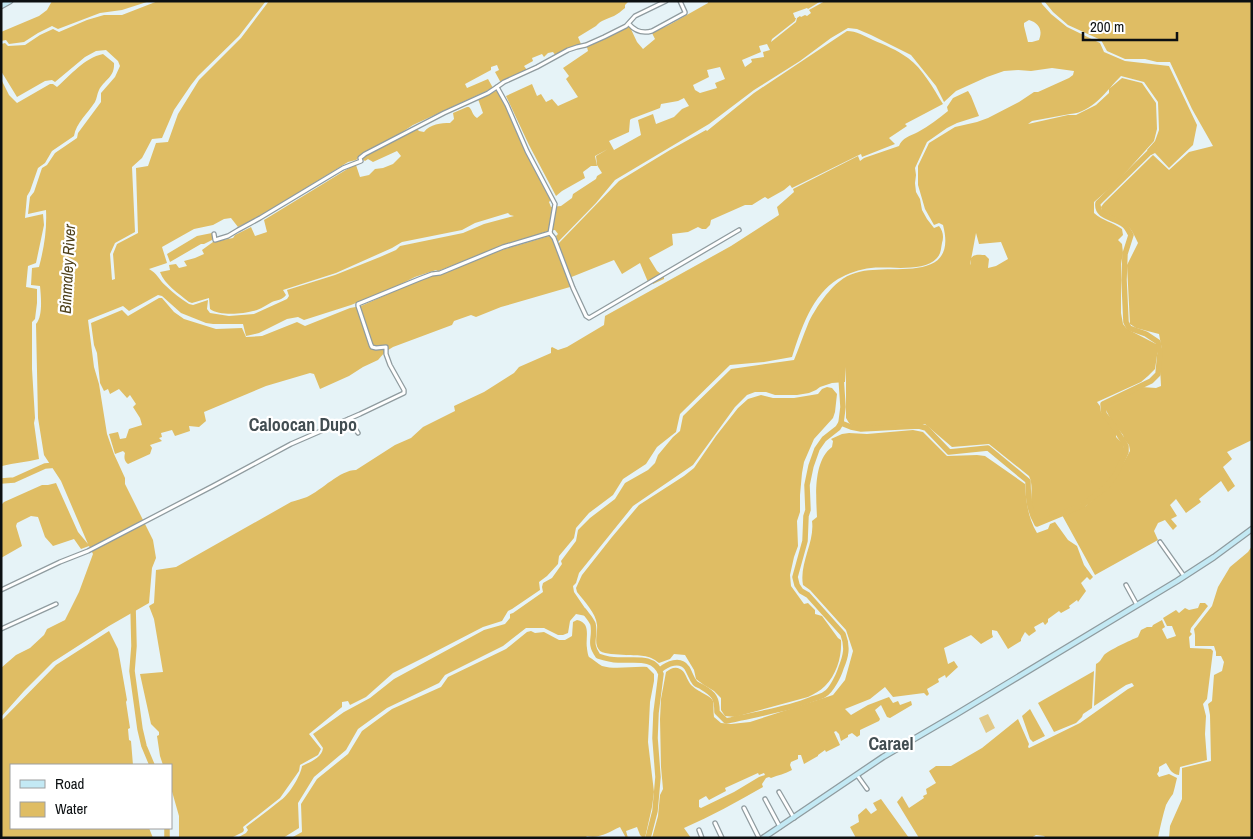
<svg xmlns="http://www.w3.org/2000/svg" width="1253" height="839" viewBox="0 0 1253 839" font-family="'Archivo Narrow',sans-serif">
	<style>
		.green { fill: #e2c987 }
		.water { fill: #dfbd64; fill-rule: evenodd }
		.lines { fill: none; stroke-linecap: round; stroke-linejoin: round }
		.river { stroke: #dfbd64; stroke-width: 5.5 }
		.street-casing { stroke: #8f9b9f; stroke-width: 5.5 }
		.secondary-casing { stroke: #8f9b9f; stroke-width: 7 }
		.street { stroke: #fff; stroke-width: 3 }
		.secondary { stroke: #c3e9f4; stroke-width: 4.5 }
		.labels { text-anchor: middle; stroke-width: 4.5; stroke-linejoin: round; paint-order: stroke }
		.water-label { font-size: 16px; font-style: italic; fill: #4e401a; stroke: #fff }
		.quarter-label { font-size: 18px; font-weight: bold; fill: #424d51; stroke: #fff }
	</style>
	<rect width="100%" height="100%" fill="#e6f3f7"/>
	<!-- green -->
	<path class="green" d="M 988,714 L 995,728 L 986,733 L 979,718 Z"/>
	<!-- water -->
	<g class="water">
		<path d="M 52,1 L 150,1 L 122,10 L 100,13 L 58,29 L 52,26 L 38,33 L 24,42 L 9,44 L 6,40 L 1,41 L 1,32 L 39,16 L 47,10 Z"/>
		<path d="M 158,1 L 266,1 L 239,36 L 198,76 L 191,85 L 174,110 L 162,138 L 152,139 L 142,158 L 132,167 L 135,232 L 115,243 L 110,254 L 112,280 L 115,279 L 113,254 L 117,244 L 138,233 L 136,168 L 148,166 L 156,143 L 168,142 L 178,114 L 199,80 L 241,38 L 269,1 L 629,1 L 625,5 L 625,8 C 621,11 618,14 614,16 C 607,19 601,20 596,26 L 578,37 L 581,44 L 556,56 L 553,52 L 548,53 L 544,57 L 542,54 L 532,58 L 533,61 L 524,66 L 527,70 L 501,83 L 495,72 L 499,70 L 497,65 L 491,67 L 491,70 L 465,84 L 467,88 L 488,79 L 493,88 L 413,125 L 387,142 L 363,153 L 356,160 L 348,162 L 259,217 L 238,227 L 231,218 L 224,219 L 213,225 L 194,229 L 162,247 L 167,263 L 149,269 C 157,273 159,280 166,286 C 173,293 181,299 189,304 L 193,305 L 208,300 L 207,309 L 210,313 L 229,316 L 254,314 L 287,299 L 289,296 L 287,290 L 335,275 L 380,257 L 396,250 L 400,246 L 463,233 L 484,224 L 514,216 L 510,215 L 508,213 L 475,223 L 462,230 L 402,242 L 392,248 L 336,273 L 283,290 L 286,295 C 282,300 277,300 272,302 C 266,305 260,310 253,311 C 243,314 219,316 210,309 L 209,298 L 192,303 L 189,302 C 178,293 165,285 160,272 L 170,270 L 169,265 L 176,264 L 179,268 L 187,266 L 184,261 L 195,258 L 204,254 L 202,250 L 213,242 L 233,238 L 235,235 L 251,227 L 255,236 L 267,232 L 264,220 L 349,168 L 356,165 L 360,177 L 369,175 L 375,169 L 383,168 L 393,164 L 401,156 L 397,151 L 373,162 L 368,159 L 365,161 L 362,159 L 366,154 L 417,129 L 419,131 L 424,132 C 430,124 441,123 450,123 L 454,119 L 453,113 L 467,107 L 469,107 C 473,111 472,115 477,118 L 483,113 L 478,99 L 498,90 L 553,198 L 549,202 L 551,207 L 561,206 L 572,198 L 573,194 L 596,179 L 597,176 L 602,173 L 597,165 L 596,156 L 608,149 L 595,156 L 597,166 L 591,166 L 583,172 L 585,178 L 562,191 L 556,196 L 529,145 L 506,96 L 532,84 L 537,96 L 541,94 L 546,102 L 552,99 L 558,106 L 578,97 L 566,79 L 569,76 L 563,68 L 588,51 L 587,47 L 629,25 L 637,42 L 643,49 L 655,39 L 652,33 L 669,25 L 708,3 L 708,1 L 821,1 L 808,9 L 807,8 L 793,13 L 795,18 L 796,18 L 795,21 L 772,39 L 771,42 L 796,22 L 797,18 L 800,16 L 801,17 L 805,15 L 807,16 L 811,13 L 809,10 L 825,1 L 1041,1 L 1042,4 L 1051,14 L 1067,27 L 1100,43 L 1104,52 L 1125,61 L 1169,66 L 1197,125 L 1193,145 L 1169,168 L 1155,153 L 1151,155 L 1147,150 L 1155,141 L 1159,130 L 1158,102 L 1144,82 L 1121,76 C 1107,90 1092,113 1070,114 L 1032,121 L 1028,124 L 1068,115 L 1076,115 L 1096,105 L 1109,93 L 1109,89 L 1122,78 L 1142,83 L 1156,103 L 1157,129 L 1154,141 L 1117,182 L 1094,202 L 1094,213 C 1103,221 1113,222 1122,229 L 1123,235 L 1118,240 L 1122,244 L 1123,253 L 1121,264 L 1121,313 L 1123,324 L 1127,329 L 1156,344 L 1158,349 L 1155,369 L 1148,376 L 1141,382 L 1097,402 L 1100,406 L 1101,412 L 1116,433 L 1116,437 L 1122,443 L 1124,448 L 1124,453 L 1113,476 L 1105,486 L 1085,502 L 1037,522 C 1025,507 1036,490 1029,476 L 989,444 L 952,447 L 925,424 L 896,425 L 863,428 L 853,426 L 849,423 L 846,418 L 846,367 L 845,382 L 832,383 L 820,387 L 816,390 L 809,393 L 797,395 L 775,395 L 766,392 L 755,392 L 747,395 L 735,407 L 693,465 L 633,506 L 579,573 L 576,583 L 573,586 L 574,592 L 591,617 L 576,614 L 570,621 L 568,633 L 563,635 L 558,635 L 544,628 L 526,628 L 503,646 L 445,675 L 439,683 L 387,708 L 358,729 L 346,750 L 314,777 L 298,803 L 299,828 L 283,838 L 237,838 L 246,833 L 248,830 L 246,827 C 258,818 270,809 281,800 C 289,795 301,775 302,766 C 310,762 322,758 323,748 L 313,734 L 344,712 L 370,698 L 394,679 L 484,630 L 505,624 L 510,618 L 510,614 L 513,613 L 543,592 L 542,587 L 543,583 L 552,578 L 562,564 L 561,561 L 576,541 L 578,530 L 590,518 L 615,499 L 625,483 L 648,470 L 655,463 L 658,455 L 673,437 L 680,431 L 683,416 L 731,369 L 794,360 C 799,348 803,336 808,324 C 814,310 828,290 840,281 C 848,274 862,270 873,270 C 905,267 957,278 943,225 L 939,223 L 934,225 L 925,209 L 918,185 L 918,166 L 929,143 L 955,127 L 977,122 L 988,118 L 1019,102 L 1034,92 L 1038,92 L 1069,78 L 1073,75 L 1074,71 L 1052,68 L 1031,71 L 1018,70 L 1004,71 L 987,77 L 956,91 L 944,102 L 936,86 L 911,55 L 871,35 L 857,29 L 848,28 L 831,38 L 800,61 L 754,90 L 709,124 L 615,180 L 596,203 L 558,242 L 556,236 L 558,234 L 555,230 C 548,230 540,234 533,236 C 501,246 470,259 438,271 L 436,270 L 415,277 L 395,287 L 351,305 L 304,320 L 298,317 L 287,319 L 259,333 L 246,336 L 243,324 L 213,324 L 206,323 L 181,313 L 162,296 L 158,295 L 129,311 L 123,306 L 88,320 L 94,367 L 99,384 L 107,434 L 114,454 L 125,478 L 125,484 L 153,540 L 156,558 L 152,568 L 149,603 L 109,626 L 53,662 L 24,691 L 1,717 L 1,668 L 16,655 L 30,648 L 44,635 L 47,629 L 65,620 L 79,592 L 93,554 L 89,546 L 81,549 L 74,539 L 53,546 L 45,537 L 38,517 L 31,516 L 17,523 L 16,526 L 22,546 L 1,558 L 1,505 L 4,502 L 42,485 L 48,485 L 56,483 L 78,532 L 88,544 L 61,481 L 44,455 L 38,418 L 36,324 C 43,316 41,297 40,286 L 31,285 L 32,268 L 39,267 C 44,248 47,230 46,210 L 28,214 L 30,197 L 34,192 L 42,168 L 47,165 L 55,153 L 77,138 L 78,133 L 101,102 L 101,93 L 115,77 L 120,66 L 118,61 L 106,50 L 96,51 L 85,57 L 55,82 L 52,80 L 45,81 L 17,97 L 1,71 L 1,44 L 5,43 L 8,46 L 25,45 L 40,35 L 53,29 L 59,32 L 87,20 L 104,15 L 122,15 ZM 1029,20 C 1039,23 1043,30 1039,40 L 1032,42 L 1028,42 L 1024,26 L 1024,23 ZM 767,44 L 770,50 L 763,52 L 764,57 L 751,59 L 752,62 L 745,67 L 742,60 L 761,52 L 759,46 ZM 720,67 L 725,79 L 715,83 L 717,88 L 700,93 L 695,90 L 693,85 L 709,77 L 707,70 ZM 684,98 L 689,106 L 682,109 L 674,117 L 656,124 L 653,114 L 638,120 L 641,135 L 614,150 L 609,141 L 629,132 L 630,120 L 631,119 L 660,108 L 661,104 L 678,101 ZM 976,233 L 979,244 L 1001,242 L 1008,259 L 996,266 L 988,268 L 989,259 L 985,255 C 981,255 973,253 971,259 C 971,261 971,264 970,265 Z"/>
		<path d="M 1044,1 L 1252,1 L 1252,440 L 1227,452 L 1232,459 L 1223,467 L 1235,486 L 1228,492 L 1221,481 L 1199,499 L 1201,502 L 1186,513 L 1176,499 L 1170,505 L 1177,516 L 1171,519 L 1177,526 L 1173,530 L 1165,520 L 1158,523 L 1154,531 L 1158,540 L 1095,575 L 1062,515 L 1086,506 L 1110,484 L 1115,478 L 1130,451 L 1129,445 L 1124,439 L 1123,435 L 1111,420 L 1105,408 L 1106,404 L 1142,387 L 1156,388 L 1161,386 L 1160,367 L 1162,350 L 1159,334 L 1136,328 L 1130,324 L 1127,265 L 1138,243 C 1128,220 1123,222 1102,212 L 1101,207 L 1104,203 L 1153,155 L 1169,170 L 1189,152 L 1213,146 L 1192,109 L 1170,62 L 1157,62 L 1145,59 L 1125,59 L 1107,51 L 1101,40 L 1068,25 L 1053,12 Z"/>
		<path d="M 847,31 C 856,31 865,36 873,40 C 885,45 897,50 908,58 C 923,69 933,88 943,104 L 905,124 L 907,126 L 889,138 L 895,144 L 862,157 L 861,154 L 792,188 L 790,185 L 784,190 L 768,199 L 765,197 L 752,205 L 745,205 L 711,220 L 710,225 L 706,229 L 702,229 L 698,227 L 688,232 L 672,234 L 673,245 L 649,258 L 657,271 L 664,276 L 664,279 L 653,284 L 652,280 L 648,282 L 640,263 L 622,274 L 614,260 L 569,278 L 570,287 L 501,307 L 476,317 L 471,315 L 454,321 L 452,325 L 393,347 L 385,352 L 378,360 L 363,367 L 349,376 L 320,389 L 314,374 L 310,373 L 266,386 L 204,412 L 206,421 L 199,427 L 189,426 L 190,431 L 175,436 L 172,430 L 161,433 L 162,437 L 159,438 L 162,441 L 150,445 L 152,448 L 150,454 L 128,464 C 124,461 124,457 125,453 L 123,451 L 115,454 L 109,434 L 118,432 L 120,439 L 126,438 L 129,429 L 142,425 L 140,418 L 133,407 L 136,404 L 130,395 L 127,398 L 119,389 L 110,394 L 108,389 L 104,391 L 100,383 L 97,353 L 94,345 L 91,323 L 122,310 L 128,316 L 159,298 L 162,298 L 174,312 L 184,319 L 216,329 L 242,328 L 246,337 L 262,336 L 297,322 L 305,326 L 350,308 L 361,306 L 433,274 L 440,275 L 495,252 L 549,236 L 551,236 L 556,246 L 619,181 L 670,150 L 706,130 L 707,131 L 754,93 Z"/>
		<path d="M 103,54 L 114,63 C 115,77 104,80 99,90 C 97,94 97,98 95,102 C 88,113 76,123 74,136 L 52,151 L 45,163 L 38,168 L 30,191 L 27,196 L 25,218 L 43,214 L 44,225 L 36,263 L 28,266 L 26,287 L 37,289 L 37,303 L 35,319 L 32,322 L 32,369 L 35,418 L 34,423 L 39,459 C 27,462 14,463 2,466 L 1,79 L 9,95 L 17,103 L 50,84 L 53,84 L 57,87 C 71,75 84,58 103,54 Z"/>
		<path d="M 968,91 L 971,96 L 979,116 L 957,123 L 947,128 L 927,142 L 915,168 L 916,175 L 915,183 L 916,192 L 920,199 L 922,210 L 927,219 L 934,228 L 939,226 C 943,231 944,237 942,243 C 941,248 941,254 937,258 C 923,273 890,266 871,268 C 860,269 847,274 838,279 C 812,295 801,329 792,357 L 764,362 L 730,365 L 680,414 L 676,432 L 657,447 L 646,464 L 623,479 L 613,495 L 589,513 L 576,528 L 574,538 L 559,556 L 558,564 L 547,576 L 539,582 L 540,590 L 512,609 L 508,611 L 502,621 L 483,627 L 427,656 L 393,673 L 366,697 L 350,705 L 348,701 L 342,702 L 342,707 L 309,734 L 321,749 L 318,755 L 300,765 L 299,771 L 280,798 L 243,827 L 244,830 L 243,832 L 231,838 L 179,838 L 179,816 L 171,788 L 171,765 L 163,765 L 160,756 L 157,736 L 159,735 L 159,732 L 151,724 L 140,674 L 163,672 L 154,619 L 149,606 L 154,603 L 156,570 L 176,567 L 291,502 C 297,500 302,499 307,497 C 322,490 340,470 356,470 L 395,445 L 411,438 L 423,427 L 455,411 L 454,406 L 484,392 L 514,373 L 519,367 L 551,353 L 551,348 L 552,347 L 558,350 L 567,347 L 604,325 L 605,316 L 731,246 L 779,215 L 777,207 L 794,192 L 793,189 L 858,156 L 860,161 L 864,158 L 899,146 C 902,138 910,136 918,132 C 929,126 939,118 948,111 L 947,107 L 953,98 Z"/>
		<path d="M 212,233 L 212,240 L 204,244 L 201,244 L 170,262 L 167,254 L 197,236 Z"/>
		<path d="M 827,387 L 832,388 L 837,394 L 835,412 L 833,418 L 814,439 L 804,462 L 802,473 L 800,495 L 800,512 L 797,521 L 798,546 L 794,557 L 790,575 L 791,586 L 804,604 L 808,603 L 815,610 L 815,614 L 822,616 L 838,638 L 841,640 C 842,656 837,674 825,686 C 820,691 814,694 808,697 L 735,717 L 725,716 L 721,710 L 721,698 L 714,691 L 704,685 L 696,679 L 694,670 L 685,655 L 674,654 L 670,659 L 659,663 C 648,654 640,656 626,655 C 621,655 616,654 611,654 C 607,653 603,653 600,651 C 593,644 598,633 597,625 C 596,613 584,601 577,592 L 576,588 L 582,575 L 612,537 L 639,505 L 684,476 L 694,468 L 716,436 L 738,408 L 748,399 L 761,395 L 773,398 L 794,398 L 818,394 L 822,389 Z"/>
		<path d="M 913,430 L 923,432 L 947,456 L 977,455 L 985,456 L 1025,484 C 1026,501 1028,518 1037,533 L 1048,529 L 1050,524 L 1055,522 L 1068,540 L 1077,546 L 1084,565 L 1093,577 L 1090,580 L 1087,577 L 1081,583 L 1086,591 L 1078,602 L 1077,600 L 1069,606 L 1070,608 L 1061,613 L 1059,611 L 1048,619 L 1048,622 L 1045,625 L 1043,622 L 1034,627 L 1036,631 L 1029,636 L 1025,632 L 1021,639 L 1021,641 L 1008,649 L 997,631 L 992,630 L 992,634 L 993,637 L 981,644 L 971,635 L 944,648 L 948,664 L 954,661 L 958,667 L 946,678 L 945,675 L 938,679 L 939,682 L 927,689 L 929,694 L 927,696 L 924,693 L 893,697 L 885,687 L 870,699 L 845,709 L 851,715 L 868,705 L 889,697 L 893,703 L 898,701 L 900,705 L 911,701 L 912,705 L 890,718 L 887,717 L 881,705 L 875,710 L 880,719 L 879,721 L 860,730 L 860,735 L 857,737 L 852,733 L 848,735 L 848,737 L 841,741 L 839,734 L 836,731 L 834,732 L 840,745 L 826,752 L 825,750 L 818,755 L 818,756 L 804,764 L 801,755 L 798,755 L 798,759 L 791,762 L 790,765 L 792,770 C 785,774 778,775 771,778 L 769,777 L 766,778 L 762,784 L 763,787 C 737,802 711,816 684,828 L 691,838 L 652,838 L 658,816 L 660,795 L 663,789 L 661,767 L 660,719 L 661,699 L 666,672 C 670,669 675,666 680,669 C 685,671 686,677 689,682 C 694,691 711,695 713,701 C 714,706 713,712 714,717 L 721,723 L 731,724 L 750,722 L 833,695 L 845,680 L 853,651 L 846,630 L 810,590 L 803,585 C 799,563 815,542 812,521 L 817,517 C 816,496 813,461 832,447 L 833,441 L 831,439 L 842,434 L 849,433 L 867,434 ZM 758,773 L 759,775 L 764,773 L 765,775 L 759,777 L 734,792 L 701,808 L 699,807 L 699,800 L 706,796 L 709,800 L 726,791 L 725,788 Z"/>
		<path d="M 1252,546 L 1252,838 L 1169,838 L 1170,826 L 1182,799 L 1182,768 L 1211,761 L 1210,715 L 1208,704 L 1212,701 L 1214,675 L 1222,671 L 1224,662 L 1221,656 L 1216,656 L 1216,652 L 1214,646 L 1195,646 L 1195,635 L 1194,629 L 1212,606 L 1218,587 L 1230,567 L 1248,552 Z"/>
		<path d="M 1200,603 L 1205,603 L 1208,606 L 1191,628 L 1190,632 L 1192,634 L 1189,637 L 1190,648 L 1211,649 L 1213,651 L 1207,699 L 1203,704 L 1206,716 L 1205,734 L 1207,760 L 1180,767 L 1179,775 C 1171,774 1170,769 1166,763 L 1159,767 L 1159,771 L 1157,774 L 1159,777 L 1169,774 L 1177,778 C 1176,782 1174,791 1173,794 C 1170,798 1168,801 1166,805 C 1163,815 1160,827 1158,838 L 1046,838 L 1044,836 L 1036,835 L 1031,838 L 919,838 L 897,802 L 902,796 L 909,808 L 924,798 L 923,796 L 927,794 L 926,789 L 936,783 L 929,771 L 936,766 L 951,766 L 982,748 L 1018,719 L 1029,744 L 1028,747 L 1029,748 L 1080,723 L 1128,689 L 1134,686 L 1132,683 L 1126,685 L 1094,706 L 1096,664 C 1101,661 1101,659 1104,655 C 1109,650 1131,640 1138,637 L 1141,630 L 1147,627 L 1152,627 L 1153,625 L 1162,620 L 1165,627 L 1162,629 L 1167,639 L 1176,636 L 1172,626 L 1167,626 L 1163,618 L 1176,610 L 1179,613 L 1185,608 L 1189,610 L 1198,608 Z"/>
		<path d="M 577,620 C 592,623 585,638 587,648 C 587,649 588,656 589,657 C 593,659 598,664 602,666 C 615,670 633,666 647,667 L 654,674 L 654,681 L 650,702 L 648,742 L 654,792 L 652,807 L 645,838 L 643,838 L 640,835 L 637,827 L 626,831 L 628,838 L 626,838 L 620,827 C 609,832 599,839 587,836 L 585,838 L 291,838 L 302,832 L 301,804 L 317,779 L 348,754 L 362,731 L 392,709 L 441,687 L 448,677 L 506,649 L 527,632 L 531,631 L 535,633 L 544,632 L 559,640 L 565,640 L 572,636 L 573,622 Z"/>
		<path d="M 109,631 L 118,649 L 127,700 L 126,702 L 130,728 L 128,729 L 129,740 L 131,741 L 133,765 L 11,765 L 11,828 L 149,828 L 153,838 L 1,838 L 1,721 L 56,665 Z"/>
		<path d="M 1094,671 L 1092,708 L 1083,714 L 1082,717 L 1076,723 L 1054,732 L 1038,703 Z"/>
		<path d="M 1030,709 L 1045,736 L 1033,742 L 1030,739 L 1022,716 Z"/>
		<path d="M 881,799 L 909,838 L 856,838 L 850,827 L 859,822 L 858,815 L 866,808 L 871,814 L 877,810 L 873,803 Z"/>
	</g>
	<g class="lines">
		<!-- river -->
		<g class="river">
			<path d="M 841,423 L 851,427 L 861,429 L 919,426 L 926,428 L 949,452 L 988,448 L 1028,481 C 1028,496 1029,511 1037,524 L 1083,505 L 1107,486 L 1116,474 L 1126,452 L 1126,446 L 1115,428 L 1104,414 L 1103,404 L 1151,381 L 1158,374 L 1160,353 L 1158,342 L 1146,334 L 1129,328 L 1126,322 L 1124,280 L 1125,254 L 1131,235 C 1129,232 1127,227 1124,225 C 1115,217 1096,218 1098,203 L 1154,148"/>
			<path d="M 1,481 L 14,480 L 45,466 L 57,465"/>
			<path d="M 133,606 L 134,646 L 132,671 L 140,729 L 144,746 L 152,765"/>
			<path d="M 584,611 C 587,615 591,619 593,624 C 596,638 588,642 598,656 C 604,658 611,660 618,660 C 633,661 654,655 661,674 L 656,713 L 655,738 L 658,777 L 655,811 L 648,838"/>
			<path d="M 660,670 C 667,664 680,658 687,668 C 690,673 691,678 695,683 C 697,685 699,685 702,687 C 714,694 717,698 717,712 L 726,721 L 731,720 C 757,714 785,710 810,700 C 815,698 821,697 825,694 C 831,691 839,675 841,668 C 846,656 848,647 843,634 L 808,595 L 801,591 L 797,585 L 795,577 L 805,541 L 806,516 L 808,510 L 807,485 L 811,466 L 817,449 L 824,439 L 838,428 L 841,423 L 843,407 L 841,377"/>
			<path d="M 167,838 L 167,828"/>
		</g>
		<defs>
			<g id="street">
				<path d="M 629,24 C 635,31 642,34 652,31 L 685,13 L 685,12 L 680,1"/>
				<path d="M 497,87 L 504,82 L 537,67 L 568,50 L 577,47 L 586,45 L 604,37 L 626,26 L 635,16 L 666,1"/>
				<path d="M 550,233 L 554,238 L 573,288 L 586,316 L 589,318 L 739,230"/>
				<path d="M 214,234 L 215,240 L 228,236 L 238,230 L 260,218 L 343,168 L 361,161 L 360,158 L 365,154 L 444,113 L 488,93 L 497,87 L 507,105 L 527,151 L 555,204 L 550,233"/>
				<path d="M 349,419 L 358,433"/>
				<path d="M 1160,542 L 1184,576"/>
				<path d="M 1126,585 L 1137,605"/>
				<path d="M 1,590 L 60,562 L 88,551 L 213,486 L 291,444 L 360,414 L 404,393 L 404,390 L 390,365 L 386,354 L 386,347 L 376,348 L 372,347 L 371,345 L 358,306 L 358,304 L 419,279 L 432,274 L 440,273 L 503,247 L 550,233"/>
				<path d="M 1,629 L 56,604"/>
				<path d="M 857,775 L 867,789"/>
				<path d="M 779,792 L 794,818"/>
				<path d="M 765,799 L 780,827"/>
				<path d="M 744,808 L 759,838"/>
				<path d="M 715,823 L 722,838"/>
				<path d="M 699,830 L 702,838"/>
			</g>
			<g id="secondary">
				<path d="M 1,6 L 10,1"/>
				<path d="M 763,838 L 883,757 L 955,715 L 1177,581 L 1214,557 L 1252,529"/>
			</g>
		</defs>
		<!-- street casing -->
		<use href="#street" class="street-casing"/>
		<!-- secondary casing -->
		<use href="#secondary" class="secondary-casing"/>
		<!-- street -->
		<use href="#street" class="street"/>
		<!-- secondary -->
		<use href="#secondary" class="secondary"/>
	</g>
	<g class="labels">
		<!-- water labels -->
		<g class="water-label">
			<text transform="translate(67 269) rotate(-87)" y="6">Binmaley River</text>
		</g>
		<!-- quarter labels -->
		<g class="quarter-label">
			<text x="303" y="431">Caloocan Dupo</text>
			<text x="891" y="750">Carael</text>
		</g>
	</g>
	<!-- border -->
	<rect width="1253" height="839" fill="none" stroke="#0c1012" stroke-width="5"/>
	<!-- legend -->
	<rect x="10" y="764" width="162" height="65" fill="#ffffff" stroke="#9e9fa0"/>
	<rect x="20" y="780" width="25" height="8" fill="#c3e9f4" stroke="#9e9fa0"/>
	<text x="55" y="789" font-size="15" fill="#0c1012">Road</text>
	<rect x="20" y="802" width="25" height="15" fill="#dfbd64" stroke="#9e9fa0"/>
	<text x="55" y="814" font-size="15" fill="#0c1012">Water</text>
	<!-- scale -->
	<path d="M1083 32v8h94v-8" fill="none" stroke="#0c1012" stroke-width="2.5"/>
	<text x="1090" y="32" font-size="15" fill="#0c1012" stroke="#ffffff" stroke-width="4" paint-order="stroke">200 m</text>
</svg>
